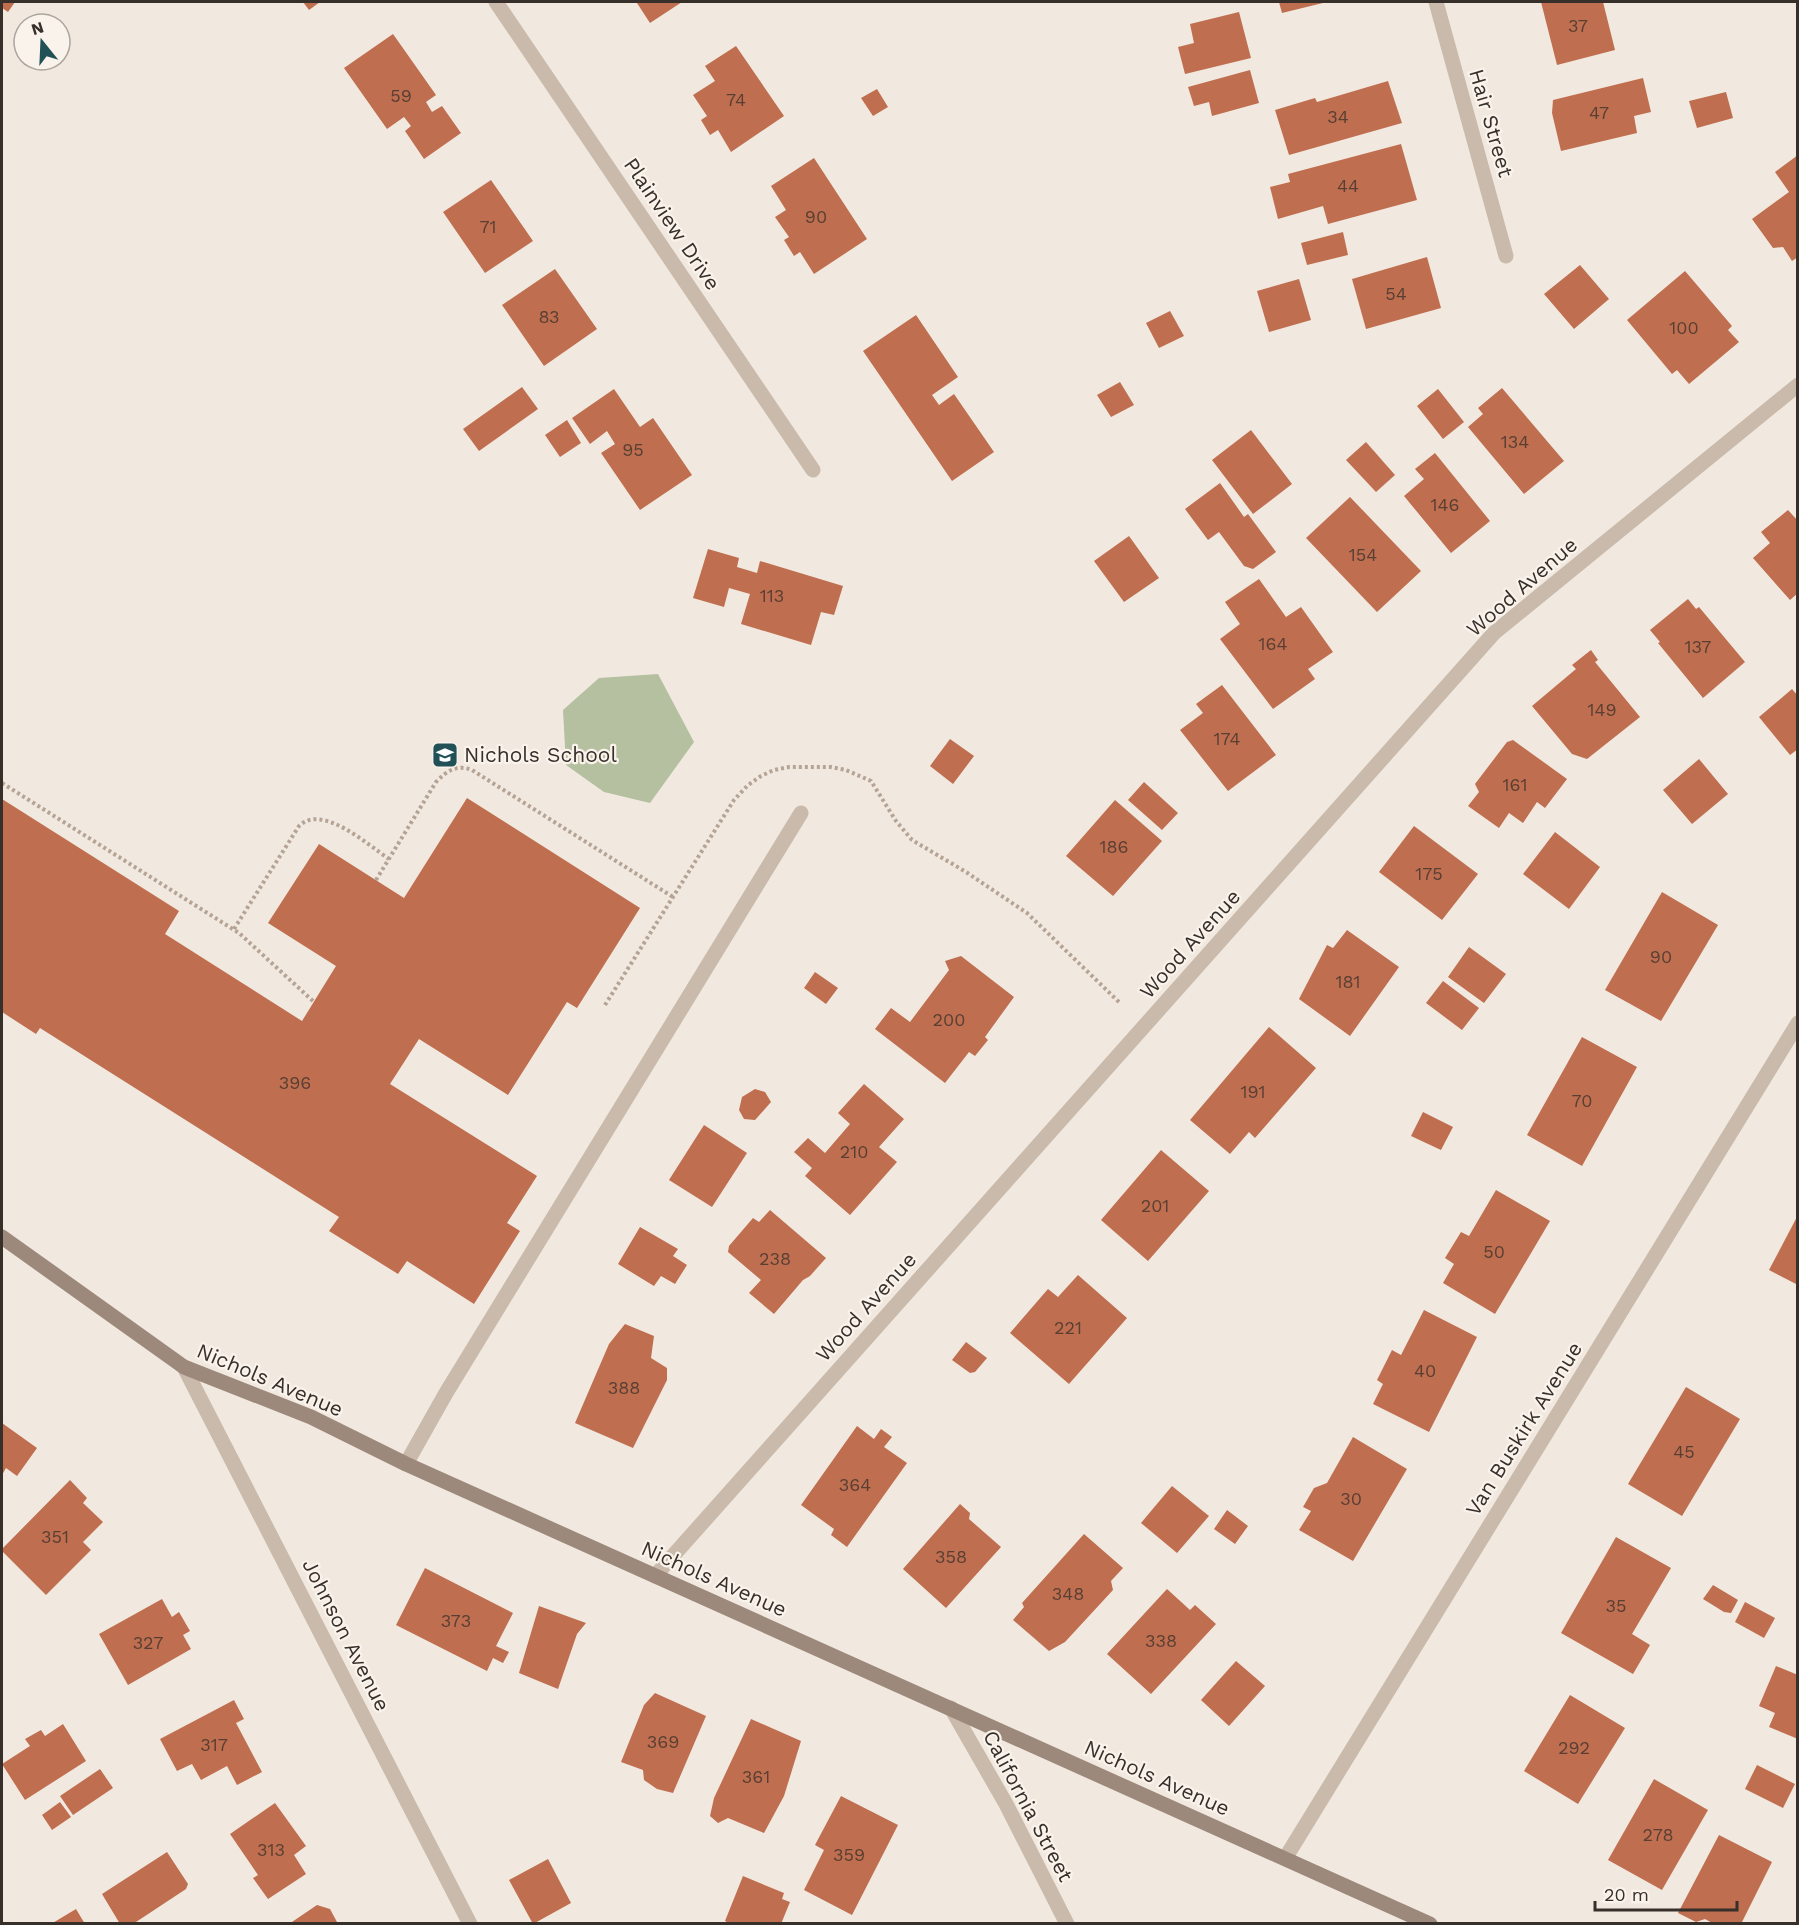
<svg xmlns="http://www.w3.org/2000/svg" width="1799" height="1925" viewBox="0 0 1799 1925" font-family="'Work Sans',sans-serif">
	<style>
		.green { fill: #b4c09f }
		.building { fill: #bf6e4f }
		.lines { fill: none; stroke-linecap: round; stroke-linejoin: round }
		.path { stroke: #b5a495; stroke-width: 4; stroke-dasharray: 3 3; stroke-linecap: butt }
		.lane { stroke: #c9baab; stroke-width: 15 }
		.street { stroke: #c9baab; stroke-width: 15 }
		.secondary { stroke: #9d897c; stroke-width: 15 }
		.labels { text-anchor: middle; stroke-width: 4.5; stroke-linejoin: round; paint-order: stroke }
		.number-label { font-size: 18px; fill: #593f33 }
		.street-label { font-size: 21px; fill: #372f2a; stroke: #f9f3eb }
		.poi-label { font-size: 21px; fill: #372f2a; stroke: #f9f3eb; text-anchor: start }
	</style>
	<rect width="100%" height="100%" fill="#f1e9df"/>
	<!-- green -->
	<path class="green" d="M 658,674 L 694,742 L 650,803 L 604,792 L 566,765 L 563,710 L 599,678 Z"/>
	<!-- building -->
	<g class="building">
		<path d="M 2,2 L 15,2 L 8,12 L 2,8 Z"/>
		<path d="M 303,2 L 320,2 L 309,10 Z"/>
		<path d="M 639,2 L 682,2 L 650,23 L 637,3 Z"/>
		<path d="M 1279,2 L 1327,2 L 1282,13 Z"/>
		<path d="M 1541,2 L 1603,2 L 1615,50 L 1557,65 Z"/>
		<path d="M 1239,12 L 1251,58 L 1185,74 L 1178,47 L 1194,43 L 1190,24 Z"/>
		<path d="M 393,34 L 436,95 L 426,102 L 432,112 L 442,106 L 461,133 L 424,159 L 405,131 L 411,126 L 404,117 L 387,129 L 344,68 Z"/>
		<path d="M 736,46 L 784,116 L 731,152 L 718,130 L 710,135 L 701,120 L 707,116 L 693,95 L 715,81 L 705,66 Z"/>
		<path d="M 1250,70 L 1259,103 L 1212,116 L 1209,102 L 1194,106 L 1188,87 Z"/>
		<path d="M 1643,78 L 1651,112 L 1634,116 L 1637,133 L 1561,151 L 1552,113 L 1553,100 Z"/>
		<path d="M 1388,81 L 1402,123 L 1289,155 L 1275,110 L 1315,98 L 1317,102 Z"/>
		<path d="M 877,89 L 888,107 L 873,116 L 861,98 Z"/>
		<path d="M 1726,92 L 1733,118 L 1697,128 L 1689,101 Z"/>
		<path d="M 1401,144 L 1417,200 L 1328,224 L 1323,206 L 1278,219 L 1270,187 L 1290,182 L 1288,174 Z"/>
		<path d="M 1798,155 L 1798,257 L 1792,261 L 1783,247 L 1773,248 L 1752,219 L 1789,192 L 1775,172 Z"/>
		<path d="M 814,158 L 867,239 L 814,274 L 800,252 L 794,256 L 784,240 L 789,237 L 775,217 L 786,210 L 771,186 Z"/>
		<path d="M 491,180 L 533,241 L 485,273 L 443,212 Z"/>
		<path d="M 1343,232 L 1348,255 L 1307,265 L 1301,243 Z"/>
		<path d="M 1427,257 L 1441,308 L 1366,329 L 1352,279 Z"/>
		<path d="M 1580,265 L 1609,299 L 1574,329 L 1544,294 Z"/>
		<path d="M 555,269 L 597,329 L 544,366 L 502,305 Z"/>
		<path d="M 1685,271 L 1732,326 L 1728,330 L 1739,342 L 1689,384 L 1677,370 L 1672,374 L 1627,320 Z"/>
		<path d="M 1299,279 L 1311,320 L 1269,332 L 1257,291 Z"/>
		<path d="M 1170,311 L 1184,336 L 1159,348 L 1146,323 Z"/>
		<path d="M 916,315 L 958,377 L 932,395 L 939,405 L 954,394 L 994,452 L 952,481 L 863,351 Z"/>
		<path d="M 1120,382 L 1134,405 L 1111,417 L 1097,395 Z"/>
		<path d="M 522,387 L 538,409 L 479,451 L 463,429 Z"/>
		<path d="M 1502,388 L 1564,461 L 1524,494 L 1468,427 L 1483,414 L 1478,408 Z"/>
		<path d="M 614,389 L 640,427 L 653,418 L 692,475 L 640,510 L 601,453 L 615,444 L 607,431 L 590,444 L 572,418 Z"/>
		<path d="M 1438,389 L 1464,422 L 1443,439 L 1417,406 Z"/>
		<path d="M 567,420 L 581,443 L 560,457 L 545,435 Z"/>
		<path d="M 1251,430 L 1292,484 L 1253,514 L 1212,460 Z"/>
		<path d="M 1366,442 L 1395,475 L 1376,492 L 1346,460 Z"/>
		<path d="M 1435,453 L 1490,521 L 1451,553 L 1404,496 L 1424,479 L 1415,469 Z"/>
		<path d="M 1220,483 L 1244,517 L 1248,514 L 1276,552 L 1253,569 L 1244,566 L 1219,532 L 1208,540 L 1185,509 Z"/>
		<path d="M 1350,497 L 1421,571 L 1377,612 L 1306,538 Z"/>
		<path d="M 1788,510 L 1798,521 L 1798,593 L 1790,600 L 1753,558 L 1770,543 L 1761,532 Z"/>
		<path d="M 1129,536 L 1159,578 L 1124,602 L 1094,561 Z"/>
		<path d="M 708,549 L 739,558 L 737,567 L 757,573 L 760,561 L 843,586 L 834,615 L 821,612 L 811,645 L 741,624 L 750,594 L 729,588 L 724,607 L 693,598 Z"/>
		<path d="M 1259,579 L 1286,617 L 1301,607 L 1333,652 L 1308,669 L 1315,679 L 1273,709 L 1220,639 L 1240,624 L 1225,602 Z"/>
		<path d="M 1688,599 L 1696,609 L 1699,607 L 1745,662 L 1703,698 L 1658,643 L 1660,642 L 1650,630 Z"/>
		<path d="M 1591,650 L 1598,660 L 1595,662 L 1640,717 L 1587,759 L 1572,754 L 1532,706 L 1576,669 L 1572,665 Z"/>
		<path d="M 1222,685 L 1276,755 L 1228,791 L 1180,730 L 1203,713 L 1196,704 Z"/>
		<path d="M 1792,689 L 1798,696 L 1798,749 L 1790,755 L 1759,717 Z"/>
		<path d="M 950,739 L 974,756 L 953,784 L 930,766 Z"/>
		<path d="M 1513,740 L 1567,779 L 1545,808 L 1537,802 L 1523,823 L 1509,813 L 1499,828 L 1468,806 L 1479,792 L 1475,784 L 1507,742 Z"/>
		<path d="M 1699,759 L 1728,794 L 1692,824 L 1663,790 Z"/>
		<path d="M 1144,782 L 1178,813 L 1162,830 L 1128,800 Z"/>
		<path d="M 467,798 L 640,908 L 577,1008 L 567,1002 L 508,1095 L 419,1039 L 390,1084 L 537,1176 L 507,1223 L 520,1231 L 474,1304 L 407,1261 L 398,1274 L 329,1231 L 339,1217 L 40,1028 L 36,1034 L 2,1012 L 2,799 L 179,911 L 165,934 L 302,1021 L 336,966 L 268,923 L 319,844 L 404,898 Z"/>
		<path d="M 1115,800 L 1162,841 L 1113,896 L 1066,856 Z"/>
		<path d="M 1414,826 L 1478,874 L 1442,920 L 1379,872 Z"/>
		<path d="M 1555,832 L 1600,867 L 1569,909 L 1523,874 Z"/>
		<path d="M 1662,892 L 1718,925 L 1661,1021 L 1605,990 Z"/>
		<path d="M 1347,930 L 1399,967 L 1350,1036 L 1299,999 L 1327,945 L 1333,948 Z"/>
		<path d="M 1469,947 L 1506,974 L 1484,1003 L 1448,977 Z"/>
		<path d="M 961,956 L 1014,997 L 985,1037 L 988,1040 L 975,1056 L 969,1052 L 945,1083 L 875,1029 L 891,1008 L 910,1022 L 949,970 L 945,961 Z"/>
		<path d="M 815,972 L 838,988 L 826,1004 L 804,988 Z"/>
		<path d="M 1443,981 L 1479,1008 L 1462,1030 L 1426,1003 Z"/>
		<path d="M 1269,1027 L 1316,1068 L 1255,1138 L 1249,1132 L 1230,1154 L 1190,1120 Z"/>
		<path d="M 1582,1037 L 1637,1067 L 1582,1166 L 1527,1135 Z"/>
		<path d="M 864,1084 L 904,1119 L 879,1147 L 897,1162 L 850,1215 L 805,1176 L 812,1168 L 794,1152 L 808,1138 L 825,1153 L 850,1124 L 838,1113 Z"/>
		<path d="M 755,1089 L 765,1092 L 771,1102 L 755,1120 L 744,1119 L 739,1110 L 742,1097 Z"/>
		<path d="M 1423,1112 L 1453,1127 L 1441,1150 L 1411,1136 Z"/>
		<path d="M 704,1125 L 747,1153 L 712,1207 L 669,1180 Z"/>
		<path d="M 1161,1150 L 1209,1191 L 1148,1261 L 1101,1220 Z"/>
		<path d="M 1496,1190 L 1550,1221 L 1495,1314 L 1443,1283 L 1454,1264 L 1445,1258 L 1461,1232 L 1469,1236 Z"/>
		<path d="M 770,1210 L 826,1258 L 810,1276 L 803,1280 L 774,1314 L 749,1293 L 761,1280 L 728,1252 L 729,1246 L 753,1218 L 759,1222 Z"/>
		<path d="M 1798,1215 L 1798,1285 L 1769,1270 Z"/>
		<path d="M 640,1227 L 678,1249 L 673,1256 L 687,1265 L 675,1284 L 661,1276 L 654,1286 L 618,1264 Z"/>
		<path d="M 1078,1275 L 1127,1318 L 1069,1384 L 1010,1333 L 1048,1289 L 1058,1297 Z"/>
		<path d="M 1424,1310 L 1477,1337 L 1429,1432 L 1373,1404 L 1383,1384 L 1377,1380 L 1392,1350 L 1401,1355 Z"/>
		<path d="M 625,1324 L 654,1336 L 651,1358 L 667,1368 L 667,1380 L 633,1448 L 575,1423 L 609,1344 Z"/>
		<path d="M 966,1342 L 987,1358 L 975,1372 L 970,1373 L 952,1360 Z"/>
		<path d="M 1686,1387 L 1740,1419 L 1682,1516 L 1628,1484 Z"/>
		<path d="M 2,1423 L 37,1448 L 17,1476 L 6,1468 L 2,1475 Z"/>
		<path d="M 857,1426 L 874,1439 L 881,1429 L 892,1437 L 884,1447 L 907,1463 L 847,1547 L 831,1535 L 834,1529 L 801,1505 Z"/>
		<path d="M 1353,1437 L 1407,1469 L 1353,1561 L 1299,1530 L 1311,1511 L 1303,1507 L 1314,1488 L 1327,1483 Z"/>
		<path d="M 70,1480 L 87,1498 L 83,1503 L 103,1522 L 83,1542 L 91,1550 L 46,1595 L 2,1551 L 2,1549 Z"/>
		<path d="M 1172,1486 L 1209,1516 L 1177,1553 L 1141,1523 Z"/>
		<path d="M 960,1504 L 970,1513 L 969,1519 L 1001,1547 L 946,1608 L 903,1569 Z"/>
		<path d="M 1227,1510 L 1248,1526 L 1235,1544 L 1214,1529 Z"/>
		<path d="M 1084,1534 L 1123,1568 L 1111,1581 L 1113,1590 L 1065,1642 L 1049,1651 L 1013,1620 L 1024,1607 L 1022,1603 Z"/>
		<path d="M 1616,1537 L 1671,1568 L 1632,1634 L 1650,1645 L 1633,1674 L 1561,1633 Z"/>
		<path d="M 425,1568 L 513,1613 L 496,1646 L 509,1652 L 503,1663 L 493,1658 L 487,1671 L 396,1625 Z"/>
		<path d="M 1713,1585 L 1738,1600 L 1731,1613 L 1724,1612 L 1703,1599 Z"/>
		<path d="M 1167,1589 L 1190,1610 L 1195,1605 L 1216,1624 L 1151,1694 L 1107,1654 Z"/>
		<path d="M 162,1599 L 172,1617 L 179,1612 L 190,1631 L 183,1635 L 191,1649 L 128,1685 L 99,1634 Z"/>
		<path d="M 1745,1602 L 1775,1618 L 1764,1638 L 1735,1622 Z"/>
		<path d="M 539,1606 L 586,1623 L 577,1634 L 558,1689 L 519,1673 Z"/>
		<path d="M 1236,1661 L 1265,1686 L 1229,1726 L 1201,1700 Z"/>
		<path d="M 1776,1666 L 1798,1675 L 1798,1739 L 1769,1727 L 1775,1713 L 1759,1706 Z"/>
		<path d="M 655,1693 L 706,1716 L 673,1793 L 657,1789 L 644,1780 L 643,1770 L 621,1762 L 644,1705 Z"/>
		<path d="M 1570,1695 L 1625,1728 L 1578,1804 L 1524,1771 Z"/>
		<path d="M 234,1700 L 244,1719 L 236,1723 L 262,1772 L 237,1785 L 227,1766 L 201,1780 L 192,1764 L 177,1771 L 160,1739 Z"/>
		<path d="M 751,1719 L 801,1741 L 784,1796 L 764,1833 L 728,1818 L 718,1823 L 710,1816 L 714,1798 Z"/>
		<path d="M 63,1724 L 86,1761 L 25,1800 L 2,1764 L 30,1746 L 25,1739 L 41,1730 L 45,1736 Z"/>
		<path d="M 1757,1765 L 1795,1784 L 1783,1808 L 1745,1789 Z"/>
		<path d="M 100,1769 L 113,1788 L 73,1815 L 60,1796 Z"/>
		<path d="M 1654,1779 L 1708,1810 L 1662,1890 L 1608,1860 Z"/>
		<path d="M 841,1796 L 898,1825 L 852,1915 L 804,1890 L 824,1850 L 815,1845 Z"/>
		<path d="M 60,1802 L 71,1817 L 52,1830 L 42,1815 Z"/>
		<path d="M 275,1803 L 306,1846 L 294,1855 L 306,1874 L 268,1899 L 253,1878 L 258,1875 L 230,1834 Z"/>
		<path d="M 1719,1835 L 1772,1862 L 1741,1924 L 1714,1924 L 1705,1919 L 1696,1922 L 1678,1913 Z"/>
		<path d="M 167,1852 L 188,1884 L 186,1889 L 133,1924 L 120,1924 L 102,1894 Z"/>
		<path d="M 548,1859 L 571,1903 L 533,1924 L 509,1880 Z"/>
		<path d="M 743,1876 L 784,1893 L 782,1899 L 790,1902 L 781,1924 L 731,1924 L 725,1921 Z"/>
		<path d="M 317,1905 L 330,1909 L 337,1922 L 335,1924 L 289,1924 Z"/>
		<path d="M 76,1909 L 85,1924 L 51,1924 Z"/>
	</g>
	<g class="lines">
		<!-- path -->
		<g class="path">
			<path d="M 2,783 L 239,933 L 314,1002"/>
			<path d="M 376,880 L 436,782 C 447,771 456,764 472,770 L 673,897"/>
			<path d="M 234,929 L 299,826 C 322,803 368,845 389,859"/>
			<path d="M 605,1005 L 734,800 L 748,785 L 761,776 L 774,770 L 789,767 L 831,767 L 846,770 L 871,781 L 896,821 L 912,840 L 966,872 L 1027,913 L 1120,1003"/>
		</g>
		<!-- lane -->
		<path class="lane" d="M 406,1464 L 446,1393 L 801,813"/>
		<!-- street -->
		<g class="street">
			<path d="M 496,2 L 813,470"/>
			<path d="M 1436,2 L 1506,256"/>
			<path d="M 184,1367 L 470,1924"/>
			<path d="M 655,1576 L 1494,633 L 1798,385"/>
			<path d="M 951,1708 L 1006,1804 L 1067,1924"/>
			<path d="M 1286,1857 L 1798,1023"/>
		</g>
		<!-- secondary -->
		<path class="secondary" d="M 2,1237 L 184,1367 L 311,1417 L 406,1464 L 1430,1924"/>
	</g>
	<!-- icons -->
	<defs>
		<symbol id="school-square" viewBox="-11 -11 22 22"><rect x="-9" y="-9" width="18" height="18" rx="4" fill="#215157" stroke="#f9f3eb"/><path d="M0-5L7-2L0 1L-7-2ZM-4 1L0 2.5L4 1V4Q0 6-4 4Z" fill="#fff"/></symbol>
	</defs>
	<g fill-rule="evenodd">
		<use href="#school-square" x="430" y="740" width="30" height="30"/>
	</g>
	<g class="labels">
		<!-- number labels -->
		<g class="number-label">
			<text x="1578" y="32">37</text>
			<text x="401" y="102">59</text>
			<text x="736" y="106">74</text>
			<text x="1599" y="119">47</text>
			<text x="1338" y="123">34</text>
			<text x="1348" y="192">44</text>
			<text x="816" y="223">90</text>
			<text x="488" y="233">71</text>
			<text x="1396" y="300">54</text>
			<text x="549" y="323">83</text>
			<text x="1684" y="334">100</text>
			<text x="1515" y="448">134</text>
			<text x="633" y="456">95</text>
			<text x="1445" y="511">146</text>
			<text x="1363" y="561">154</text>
			<text x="772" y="602">113</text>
			<text x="1273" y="650">164</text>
			<text x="1698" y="653">137</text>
			<text x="1602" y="716">149</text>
			<text x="1227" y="745">174</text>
			<text x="1515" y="791">161</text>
			<text x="1114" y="853">186</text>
			<text x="1429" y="880">175</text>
			<text x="1661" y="963">90</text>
			<text x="1348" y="988">181</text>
			<text x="949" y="1026">200</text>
			<text x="295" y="1089">396</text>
			<text x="1253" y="1098">191</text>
			<text x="1582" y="1107">70</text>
			<text x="854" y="1158">210</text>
			<text x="1155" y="1212">201</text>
			<text x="1494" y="1258">50</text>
			<text x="775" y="1265">238</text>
			<text x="1068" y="1334">221</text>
			<text x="1425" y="1377">40</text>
			<text x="624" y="1394">388</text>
			<text x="1684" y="1458">45</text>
			<text x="855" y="1491">364</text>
			<text x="1351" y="1505">30</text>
			<text x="55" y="1543">351</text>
			<text x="951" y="1563">358</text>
			<text x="1068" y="1600">348</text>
			<text x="1616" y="1612">35</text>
			<text x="456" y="1627">373</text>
			<text x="1161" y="1647">338</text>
			<text x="148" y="1649">327</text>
			<text x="663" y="1748">369</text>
			<text x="214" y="1751">317</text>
			<text x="1574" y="1754">292</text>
			<text x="756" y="1783">361</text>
			<text x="1658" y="1841">278</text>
			<text x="271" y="1856">313</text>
			<text x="849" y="1861">359</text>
		</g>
		<!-- street labels -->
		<g class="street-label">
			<text transform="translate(1491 123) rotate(74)" y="7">Hair Street</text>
			<text transform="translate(672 224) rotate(56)" y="7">Plainview Drive</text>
			<text transform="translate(1522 587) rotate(-41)" y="7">Wood Avenue</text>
			<text transform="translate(1190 944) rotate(-48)" y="7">Wood Avenue</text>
			<text transform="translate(866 1307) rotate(-48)" y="7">Wood Avenue</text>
			<text transform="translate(270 1380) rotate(23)" y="7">Nichols Avenue</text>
			<text transform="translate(1524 1429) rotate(-58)" y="7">Van Buskirk Avenue</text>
			<text transform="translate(714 1579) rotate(24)" y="7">Nichols Avenue</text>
			<text transform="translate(346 1635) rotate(63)" y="7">Johnson Avenue</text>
			<text transform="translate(1157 1778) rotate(24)" y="7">Nichols Avenue</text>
			<text transform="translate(1028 1806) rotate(62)" y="7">California Street</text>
		</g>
		<!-- poi labels -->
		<g class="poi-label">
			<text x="464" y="762">Nichols School</text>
		</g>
	</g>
	<!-- border -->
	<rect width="1799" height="1925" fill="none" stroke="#372f2a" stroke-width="6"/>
	<!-- north arrow -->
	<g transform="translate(42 42) rotate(342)"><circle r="28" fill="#f9f3eb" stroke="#aba59e" stroke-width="1.5"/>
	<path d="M0-4.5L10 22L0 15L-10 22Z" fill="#215157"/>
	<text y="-9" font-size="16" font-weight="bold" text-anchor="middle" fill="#372f2a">N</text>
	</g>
	<!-- scale -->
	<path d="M1595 1901v9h142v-9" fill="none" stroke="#372f2a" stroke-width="3"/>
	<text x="1604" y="1901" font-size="18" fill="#372f2a" stroke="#f9f3eb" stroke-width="4.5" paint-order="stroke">20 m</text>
</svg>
